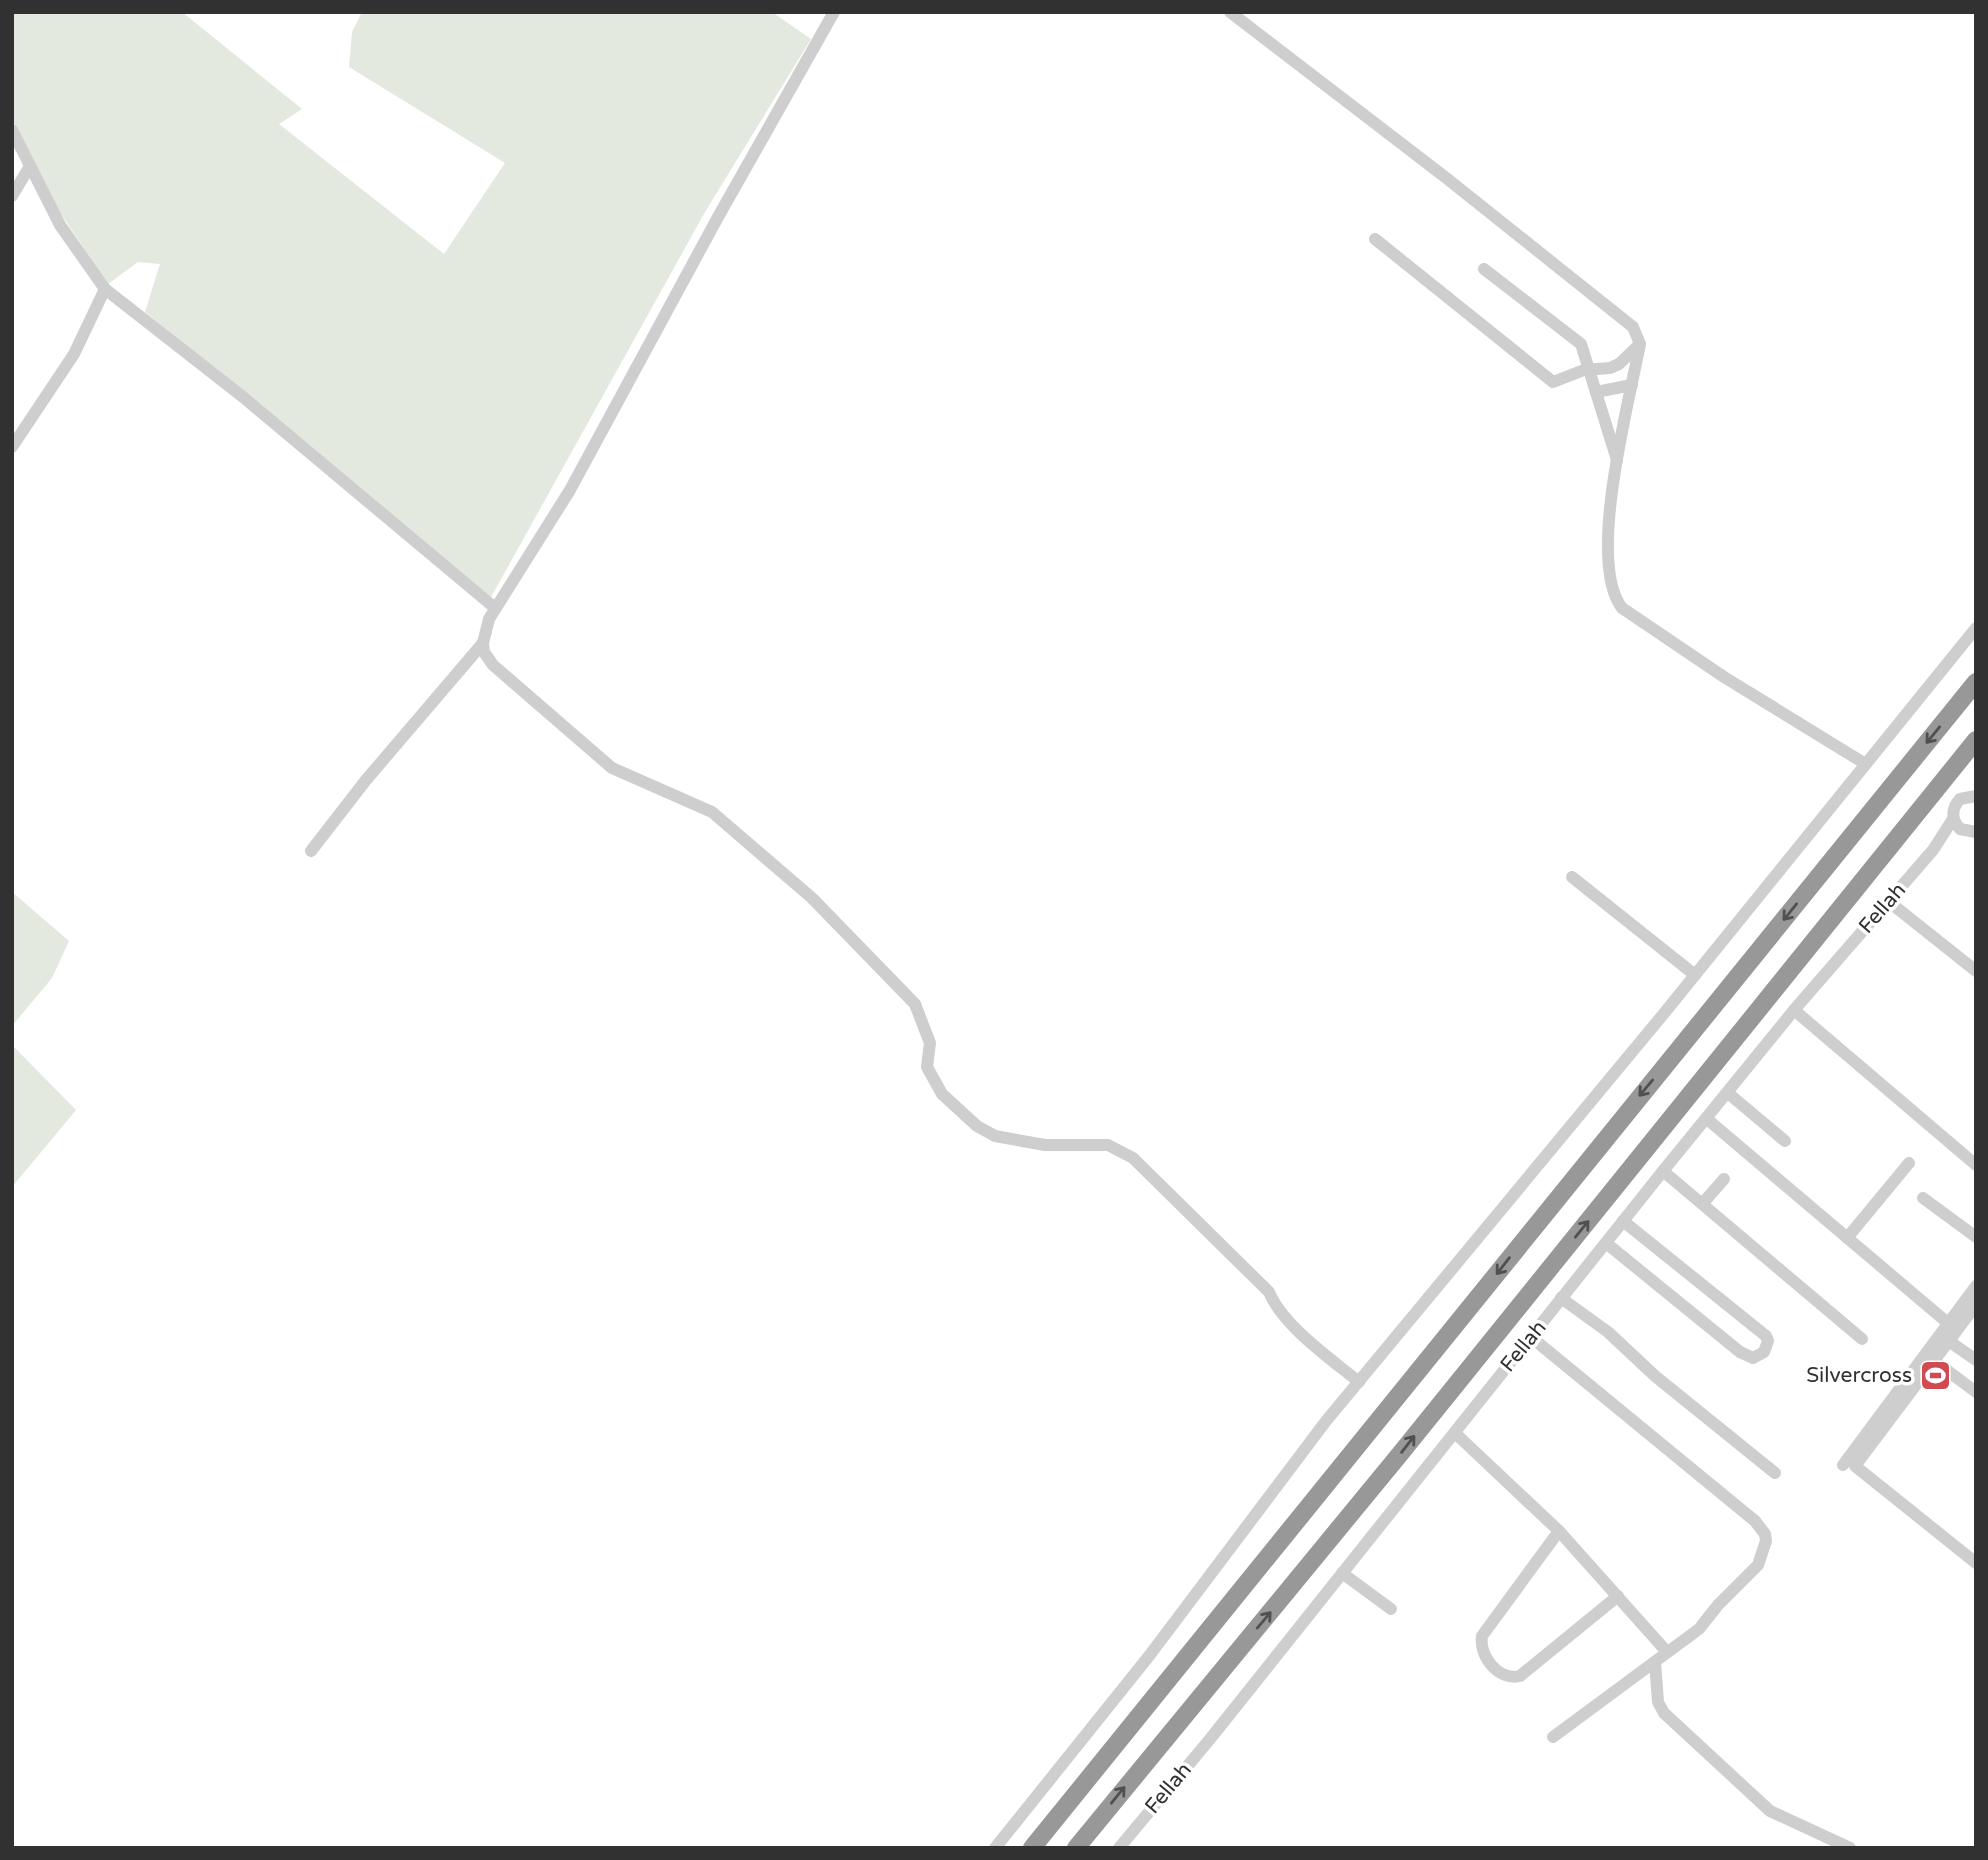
<svg xmlns="http://www.w3.org/2000/svg" width="1988" height="1860" viewBox="0 0 1988 1860" font-family="'Varela Round',sans-serif">
	<style>
		.green { fill: #e3e9de }
		.lines { fill: none; stroke-linecap: round; stroke-linejoin: round }
		.minor { stroke: #cecece; stroke-width: 12 }
		.highway { stroke: #989898; stroke-width: 18 }
		.oneway { stroke: #505050 }
		.labels { text-anchor: middle; stroke-width: 7; stroke-linejoin: round; paint-order: stroke }
		.street-label { font-size: 21px; fill: #313131; stroke: #fff }
		.poi-label { font-size: 21px; fill: #313131; stroke: #fff; text-anchor: end }
	</style>
	<rect width="100%" height="100%" fill="#fff"/>
	<!-- green -->
	<g class="green">
		<path d="M 12,12 L 182,12 L 302,109 L 279,124 L 444,254 L 505,163 L 349,67 L 352,32 L 362,12 L 772,12 L 811,39 L 705,212 L 490,599 L 145,312 L 160,264 L 138,262 L 108,284 L 55,205 L 12,119 Z"/>
		<path d="M 12,892 L 69,941 L 52,978 L 12,1026 Z"/>
		<path d="M 12,1045 L 76,1110 L 12,1187 Z"/>
	</g>
	<g class="lines">
		<!-- minor -->
		<g class="minor">
			<path d="M 834,12 L 718,217 L 570,490 L 489,619 L 483,643 L 484,652 L 493,665 L 612,768 L 712,812 L 812,898 L 915,1004 L 930,1043 L 927,1067 L 942,1094 L 977,1126 L 995,1136 L 1045,1145 L 1108,1145 L 1133,1158 L 1269,1292 C 1283,1326 1331,1359 1359,1382"/>
			<path d="M 1230,12 L 1445,177 L 1633,327 L 1640,344 C 1629,403 1586,562 1622,608 L 1724,677 L 1864,763"/>
			<path d="M 12,130 L 60,225 L 105,289 L 243,397 L 495,608"/>
			<path d="M 12,196 L 30,166"/>
			<path d="M 1375,239 L 1553,382 L 1584,370 L 1610,368 L 1619,364 L 1640,344"/>
			<path d="M 1484,269 L 1581,344 L 1617,460"/>
			<path d="M 1596,392 L 1632,385"/>
			<path d="M 12,447 L 74,354 L 105,289"/>
			<path d="M 1976,796 L 1960,799 C 1951,809 1951,819 1960,829 L 1976,832"/>
			<path d="M 311,851 L 366,780 L 483,643"/>
			<path d="M 1572,877 L 1695,975"/>
			<path d="M 1888,901 L 1976,971"/>
			<path d="M 1794,1010 L 1976,1165"/>
			<path d="M 1728,1093 L 1785,1141"/>
			<path d="M 1707,1119 L 1949,1324"/>
			<path d="M 1663,1171 L 1862,1339"/>
			<path d="M 1923,1198 L 1976,1237"/>
			<path d="M 1703,1203 L 1724,1179"/>
			<path d="M 1847,1238 L 1909,1163"/>
			<path d="M 1606,1243 L 1740,1352 L 1753,1358 L 1764,1352 L 1768,1341 L 1766,1336 L 1623,1221"/>
			<path d="M 1561,1298 L 1608,1332 L 1655,1376 L 1775,1473"/>
			<path d="M 1976,1305 L 1855,1466 L 1976,1563"/>
			<path d="M 1531,1337 L 1755,1521 L 1765,1534 L 1766,1541 L 1758,1565 L 1718,1605 L 1699,1629 L 1553,1737"/>
			<path d="M 1943,1337 L 1976,1360"/>
			<path d="M 1929,1357 L 1976,1392"/>
			<path d="M 1455,1433 L 1559,1531 L 1667,1652"/>
			<path d="M 1843,1465 L 1976,1286"/>
			<path d="M 1559,1531 L 1482,1636 C 1479,1656 1498,1681 1520,1676 L 1618,1596"/>
			<path d="M 1342,1573 L 1391,1609"/>
			<path d="M 1655,1662 L 1658,1702 L 1664,1713 L 1770,1811 L 1850,1848"/>
			<path d="M 995,1848 L 1149,1656 L 1326,1421 L 1661,1017 L 1976,628"/>
			<path d="M 1119,1848 L 1210,1739 L 1663,1171 L 1794,1010 L 1933,850 L 1953,819"/>
		</g>
		<!-- highway -->
		<g class="highway">
			<path d="M 1032,1848 L 1976,682"/>
			<path d="M 1076,1848 L 1400,1454 L 1976,740"/>
		</g>
	</g>
	<!-- one-way arrows -->
	<defs><path id="oneway-shaft" d="M-6 0H5M1.5-3L5.5 0L1.5 3" fill="none" stroke-width="1.6" stroke-linecap="round" stroke-linejoin="round" transform="scale(1.75)"/></defs>
	<g class="oneway">
		<use href="#oneway-shaft" transform="translate(1933 735) rotate(129)"/>
		<use href="#oneway-shaft" transform="translate(1790 912) rotate(129)"/>
		<use href="#oneway-shaft" transform="translate(1646 1088) rotate(130)"/>
		<use href="#oneway-shaft" transform="translate(1582 1229) rotate(-51)"/>
		<use href="#oneway-shaft" transform="translate(1503 1266) rotate(128)"/>
		<use href="#oneway-shaft" transform="translate(1408 1444) rotate(-52)"/>
		<use href="#oneway-shaft" transform="translate(1264 1620) rotate(-50)"/>
		<use href="#oneway-shaft" transform="translate(1118 1795) rotate(-51)"/>
	</g>
	<!-- icons -->
	<defs>
		<symbol id="stadium-square" viewBox="-11 -11 22 22"><rect x="-9" y="-9" width="18" height="18" rx="4" fill="#d14a50" stroke="#fff"/><path d="M0-5a6.5 5 0 1 0 0 10a6.5 5 0 1 0 0-10ZM-3.5-1.8h7v3.6h-7Z" fill="#fff"/></symbol>
	</defs>
	<g fill-rule="evenodd">
		<use href="#stadium-square" x="1918" y="1358" width="35" height="35"/>
	</g>
	<g class="labels">
		<!-- street labels -->
		<g class="street-label">
			<text transform="translate(1882 908) rotate(-49)" y="7">Fellah</text>
			<text transform="translate(1523 1346) rotate(-51)" y="7">Fellah</text>
			<text transform="translate(1168 1788) rotate(-50)" y="7">Fellah</text>
		</g>
		<!-- poi labels -->
		<g class="poi-label">
			<text x="1912" y="1382">Silvercross</text>
		</g>
	</g>
	<!-- border -->
	<rect width="1988" height="1860" fill="none" stroke="#313131" stroke-width="28"/>
</svg>
